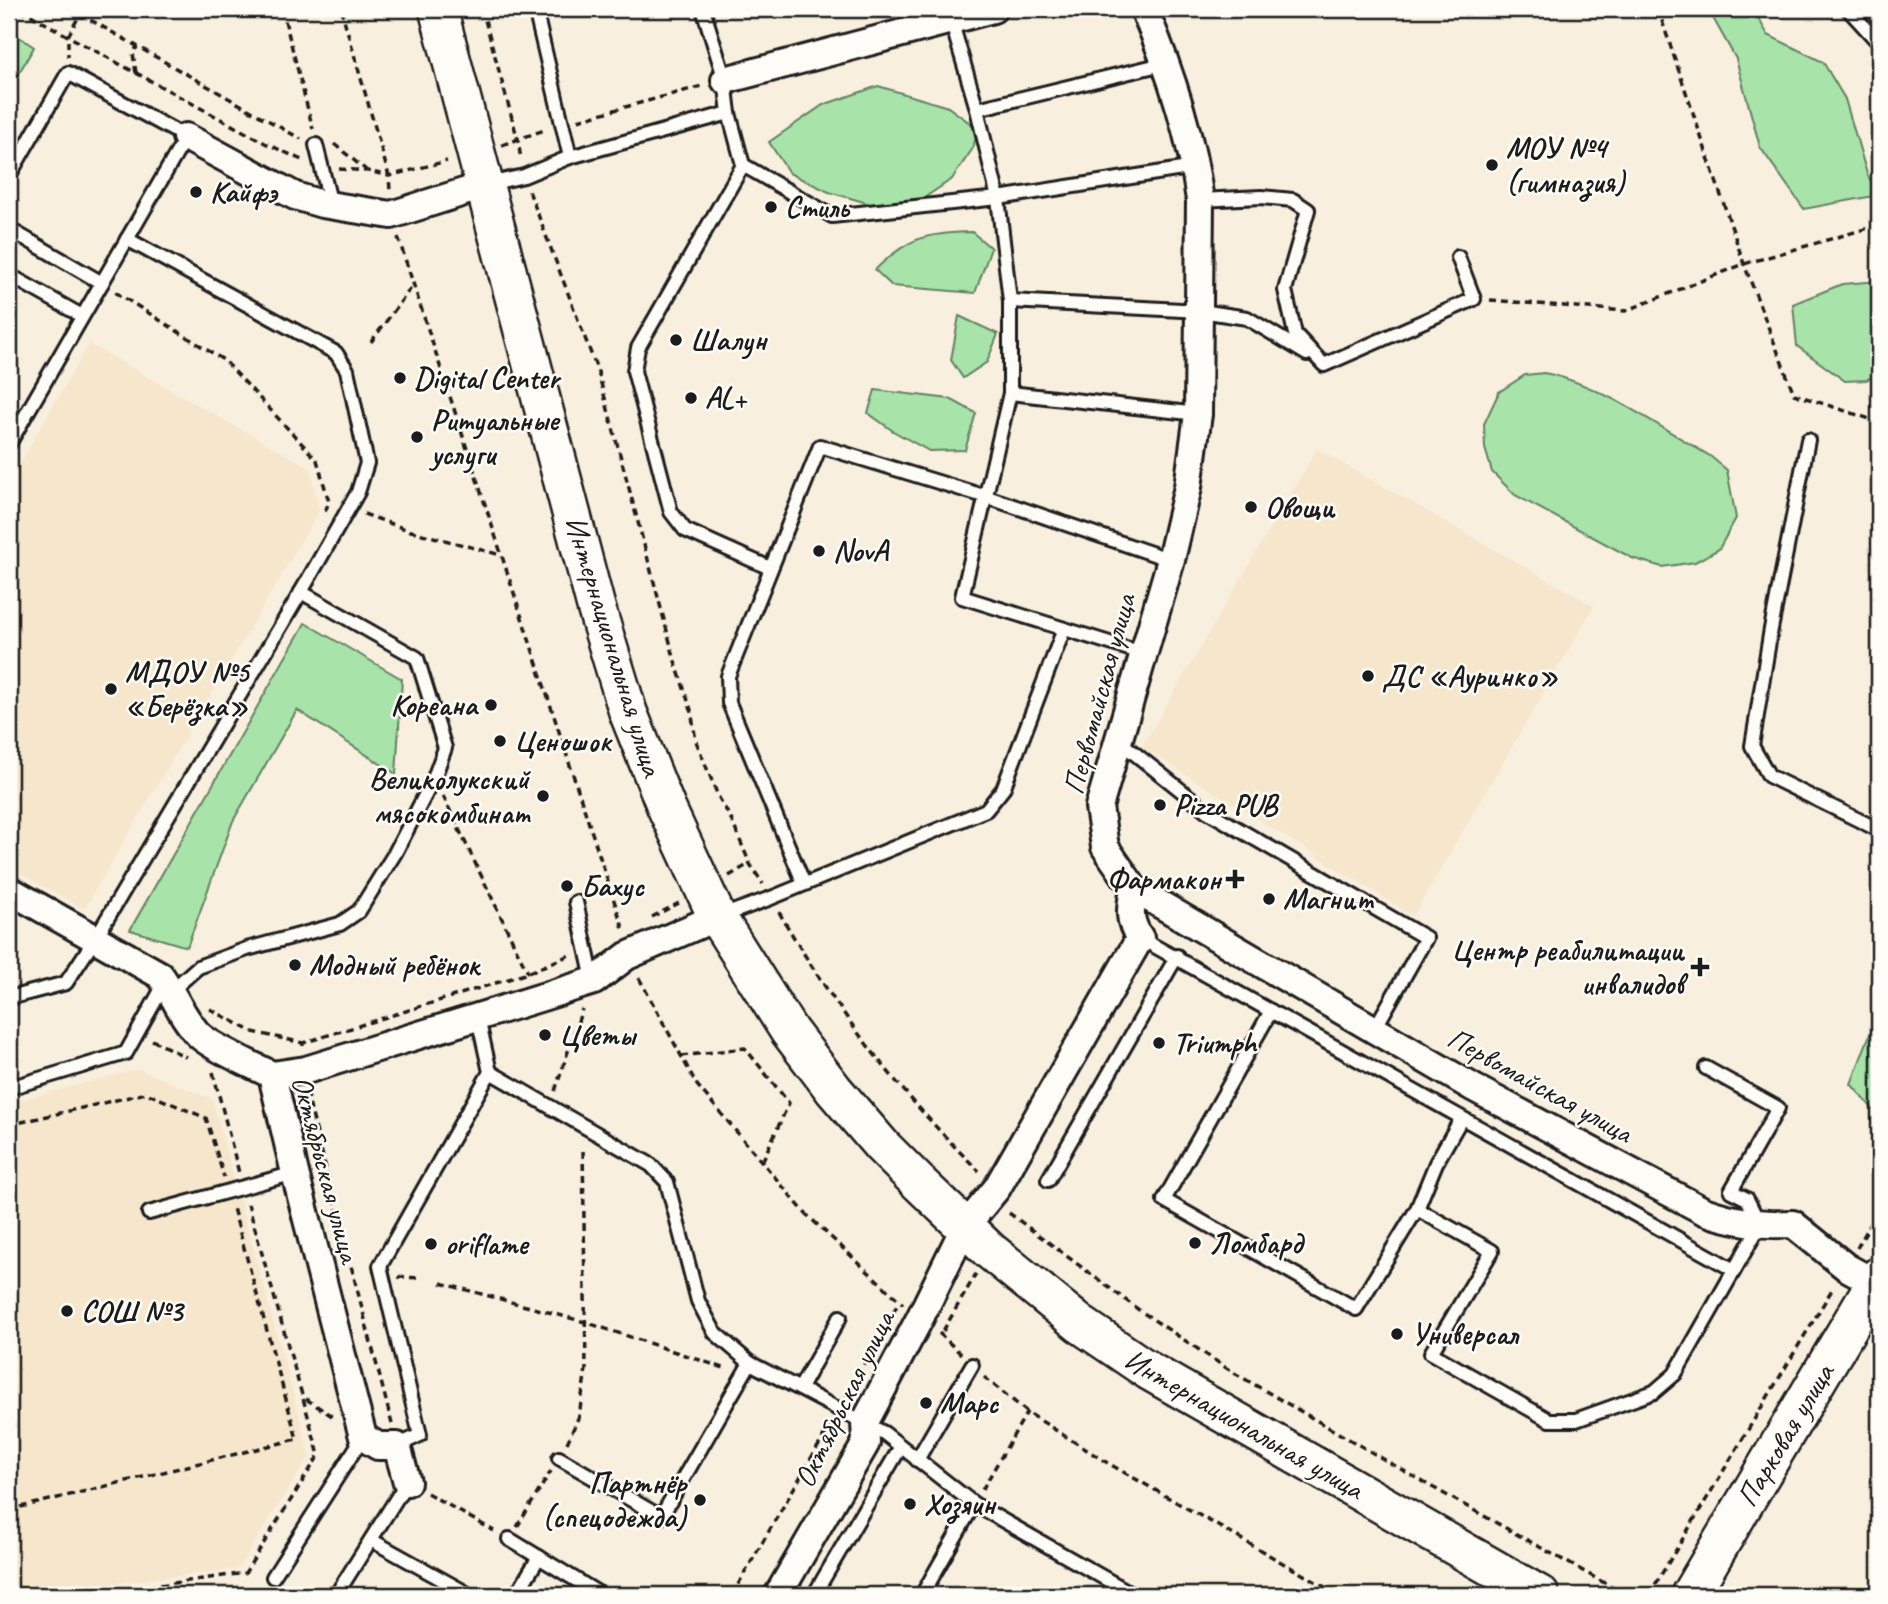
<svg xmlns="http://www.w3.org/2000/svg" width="1888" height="1604" viewBox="0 0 1888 1604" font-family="Caveat,sans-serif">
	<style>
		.built { fill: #f6e6cc }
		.green { fill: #a8e3a9; stroke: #628062; stroke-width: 2 }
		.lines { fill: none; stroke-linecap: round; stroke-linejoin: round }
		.lane-casing { stroke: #1c1c1c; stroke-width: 18 }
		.street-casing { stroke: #1c1c1c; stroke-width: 32 }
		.secondary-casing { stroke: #1c1c1c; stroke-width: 42 }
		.path { stroke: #1c1c1c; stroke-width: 3.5; stroke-dasharray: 7 5; stroke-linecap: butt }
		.lane { stroke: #fdfcf7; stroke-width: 12 }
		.street { stroke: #fdfcf7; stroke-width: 26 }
		.secondary { stroke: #fdfcf7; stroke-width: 37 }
		.poi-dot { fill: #1c1c1c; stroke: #fdfcf7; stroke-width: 2.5 }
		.labels { text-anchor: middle; stroke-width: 5; stroke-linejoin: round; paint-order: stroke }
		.poi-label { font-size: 30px; font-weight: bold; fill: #1c1c1c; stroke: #fdfcf7; text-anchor: start }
		.street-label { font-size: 30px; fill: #1c1c1c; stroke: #fdfcf7 }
	</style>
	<rect width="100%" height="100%" fill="#f9efde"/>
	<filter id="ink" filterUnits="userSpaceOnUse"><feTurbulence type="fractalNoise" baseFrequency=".0143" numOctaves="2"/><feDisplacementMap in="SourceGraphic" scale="14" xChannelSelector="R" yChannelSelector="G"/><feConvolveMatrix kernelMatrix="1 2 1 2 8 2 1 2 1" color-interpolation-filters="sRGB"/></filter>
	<g filter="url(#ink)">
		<!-- built -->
		<g class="built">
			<path d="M 89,344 L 310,468 L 319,511 L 84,909 L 9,867 L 9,482 Z"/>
			<path d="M 1317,449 L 1594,606 L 1413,916 L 1142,747 Z"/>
			<path d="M 138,1069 L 212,1099 L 310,1455 L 238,1569 L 9,1595 L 9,1103 Z"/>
		</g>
		<!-- green -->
		<g class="green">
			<path d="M 1708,9 L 1753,9 L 1768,35 L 1823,62 L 1845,99 L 1867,174 L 1879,195 L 1804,209 L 1760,147 L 1736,59 Z"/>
			<path d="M 9,30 L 34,47 L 9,90 Z"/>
			<path d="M 878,86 L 948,107 L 978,129 L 973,148 L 952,179 L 921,200 L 871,204 L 829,192 L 789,173 L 769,142 L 823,105 Z"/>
			<path d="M 972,232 L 991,248 L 975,293 L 892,286 L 875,270 C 908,237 927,233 972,232 Z"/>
			<path d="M 1879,281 L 1879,374 L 1866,380 L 1845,381 L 1797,346 L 1793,304 L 1842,284 Z"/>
			<path d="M 959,316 L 998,334 L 987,362 L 963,378 L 951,360 Z"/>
			<path d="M 1544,373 C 1601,384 1659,427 1710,456 L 1727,470 L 1736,518 L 1719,549 L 1695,562 L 1662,567 L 1632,558 L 1515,495 L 1492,472 L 1485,448 L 1484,424 L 1499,392 L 1525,375 Z"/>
			<path d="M 875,390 L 950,399 L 976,413 L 965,450 L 929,451 L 893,431 L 868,413 Z"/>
			<path d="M 305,623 L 402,679 L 396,774 L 297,710 L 233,821 L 187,947 L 130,930 Z"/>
			<path d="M 1879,1010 L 1879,1116 L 1851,1084 Z"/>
		</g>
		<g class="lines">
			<defs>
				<g id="lane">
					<path d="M 535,9 L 570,157"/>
					<path d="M 1848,9 L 1879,43"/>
					<path d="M 951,20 L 977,109 L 998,198 L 1010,301 L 1010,393 L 962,597 L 1145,654"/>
					<path d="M 977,109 L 1167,63"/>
					<path d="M 729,113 L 743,165 L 638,348 L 634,371 L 671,512 L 685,530 L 770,568"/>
					<path d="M 316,145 L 331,205"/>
					<path d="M 743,165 L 832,216 L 998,198 L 1195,167"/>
					<path d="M 9,176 L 68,73 L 186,137 L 9,444"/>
					<path d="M 488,184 L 524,176 L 570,157 L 729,113 L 725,80 L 703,9"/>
					<path d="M 1200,200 L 1261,197 L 1293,200 L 1308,210 L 1285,290 L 1295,334 L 1324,365 L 1474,299 L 1458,257"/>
					<path d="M 9,229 L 102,283"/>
					<path d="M 9,275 L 82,316"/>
					<path d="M 1010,301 L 1201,311 L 1247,318 L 1307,354"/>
					<path d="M 1010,393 L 1198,414"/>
					<path d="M 1808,440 L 1771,629 L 1752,746 L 1769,776 L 1879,830"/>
					<path d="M 1119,741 L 1207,811 L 1426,938 L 1374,1030"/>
					<path d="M 804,884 L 729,703 L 728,676 L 820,446 L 987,497 L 1171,560"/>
					<path d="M 576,902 L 593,980"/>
					<path d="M 722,916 L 771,898 L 986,810 L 1003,789 L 1064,629"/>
					<path d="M 1140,938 L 1734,1270"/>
					<path d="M 171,991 L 198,967 L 247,949 L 340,924 L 359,911 L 395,853 L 434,778 L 445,748 L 417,658 L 301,592"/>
					<path d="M 9,998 L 66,983 L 95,939 L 301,592 L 358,492 L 367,463 L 347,370 L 336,353 L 127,239"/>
					<path d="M 1271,1011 L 1164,1200 L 1356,1309 L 1417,1209 L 1436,1163 L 1461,1119"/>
					<path d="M 490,1072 L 651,1165 L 667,1182 L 698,1301 L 715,1333 L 750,1363 L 884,1433 L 974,1504 L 1134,1595"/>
					<path d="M 9,1088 L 126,1053 L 165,983"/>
					<path d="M 1048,1180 L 1177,956"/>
					<path d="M 1417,1209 L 1492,1251 L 1431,1353 L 1549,1420 L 1576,1420 L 1654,1392 L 1675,1374 L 1760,1225 L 1747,1199 L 1731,1191 L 1778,1108 L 1706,1068"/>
					<path d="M 149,1213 L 295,1173"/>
					<path d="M 800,1388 L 840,1317"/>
					<path d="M 397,1446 L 420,1435 L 380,1266 L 490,1072 L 478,1018"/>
					<path d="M 559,1458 L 661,1517 L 750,1363"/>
					<path d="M 917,1460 L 972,1365"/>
					<path d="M 509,1539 L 601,1595"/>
					<path d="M 371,1540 L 470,1595"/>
					<path d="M 273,1577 L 363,1437"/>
					<path d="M 336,1595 L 407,1482"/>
					<path d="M 516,1595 L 539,1557"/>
					<path d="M 814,1595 L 900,1448"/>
					<path d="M 922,1595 L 974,1504"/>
				</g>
				<g id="street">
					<path d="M 1144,9 C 1170,70 1191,134 1200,200 L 1198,414 L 1188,487 L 1171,560 L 1099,807 L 1105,847 L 1134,889 L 1474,1088 L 1704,1211 C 1734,1222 1760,1225 1793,1224 L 1846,1267 L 1875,1283"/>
					<path d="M 725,80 L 993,9"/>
					<path d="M 186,137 L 295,196 L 322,204 L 391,215 L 486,185"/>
					<path d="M 9,890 L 160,975 C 174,994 182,1018 199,1035 C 211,1047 255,1066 272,1075 L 295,1173 L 363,1437 L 378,1446 L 397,1446 L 407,1482"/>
					<path d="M 272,1075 L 306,1070 L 594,981 L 627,956 L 717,917"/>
					<path d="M 778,1595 L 866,1443 L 865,1422 L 920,1318 L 964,1228 L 997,1188 L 1140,938 C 1128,921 1130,909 1134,889"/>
				</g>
				<g id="secondary">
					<path d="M 438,9 L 596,607 L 628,712 L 666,807 L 717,917 L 789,1031 L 834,1090 L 882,1146 L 919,1183 L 989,1250 L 1080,1324 L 1149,1371 L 1540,1595"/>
					<path d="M 1690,1595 L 1879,1276"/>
				</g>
			</defs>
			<!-- lane casing -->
			<use href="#lane" class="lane-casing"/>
			<!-- street casing -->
			<use href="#street" class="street-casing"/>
			<!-- secondary casing -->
			<use href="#secondary" class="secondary-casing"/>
			<!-- path -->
			<g class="path">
				<path d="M 20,9 L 68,36 L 68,57"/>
				<path d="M 83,9 L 68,36 L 265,143 L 304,161"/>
				<path d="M 282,9 L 313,129"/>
				<path d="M 341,9 L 389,176 L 390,191"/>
				<path d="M 482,9 L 518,140 L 521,160"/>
				<path d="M 1658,9 L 1744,264 L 1794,394 L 1879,422"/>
				<path d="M 80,14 L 301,139"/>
				<path d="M 136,73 L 133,53 L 137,47"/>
				<path d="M 578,120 L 702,86"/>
				<path d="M 334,144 L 366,170"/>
				<path d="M 502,145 L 547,129"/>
				<path d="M 339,169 L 368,171 L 389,176 L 447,161"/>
				<path d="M 529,191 L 598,372 L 675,661 L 691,710 L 696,741 L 718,796 L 731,819 L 750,864 L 763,884"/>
				<path d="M 398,237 L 624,931"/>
				<path d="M 115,292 L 225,361 L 317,460 L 329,502 L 324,514"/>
				<path d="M 1490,300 L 1625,311 L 1744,264 L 1879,225"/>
				<path d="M 371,342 L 413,285"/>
				<path d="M 364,514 L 411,531 L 501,555"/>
				<path d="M 443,796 L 528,973"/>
				<path d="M 729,876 L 749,864"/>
				<path d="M 779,912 C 833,1007 901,1095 979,1171"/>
				<path d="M 652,917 L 679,903"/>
				<path d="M 639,978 L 697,1085 L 806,1214 L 903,1304"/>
				<path d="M 210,1009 L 253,1032 L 303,1043"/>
				<path d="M 152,1040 L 186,1057"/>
				<path d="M 303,1046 L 303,1043 L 528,973 L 572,954"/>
				<path d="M 681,1056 L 745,1048 L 789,1103 L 762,1162"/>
				<path d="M 213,1072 L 239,1173"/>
				<path d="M 555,1091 L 582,1009"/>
				<path d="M 308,1092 L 309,1103 L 392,1424"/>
				<path d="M 9,1125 L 146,1093 L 206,1118 L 224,1177"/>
				<path d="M 1009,1213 L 1139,1310 L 1231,1371 L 1423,1482 L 1626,1595"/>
				<path d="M 1857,1248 L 1879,1209"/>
				<path d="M 398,1277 L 422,1278"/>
				<path d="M 441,1283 L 585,1322 L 727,1369"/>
				<path d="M 943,1331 L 976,1274"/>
				<path d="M 939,1333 L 961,1354"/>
				<path d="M 984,1377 L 1027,1412 L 1106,1462 L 1339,1595"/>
				<path d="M 846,1396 L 899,1302"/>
				<path d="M 306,1399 L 332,1416"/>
				<path d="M 567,1443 L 579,1416 L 586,1369 L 583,1146"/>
				<path d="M 982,1490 L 1027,1412"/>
				<path d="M 427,1493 L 494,1531"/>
				<path d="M 9,1510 L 297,1439 L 233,1208"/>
				<path d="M 517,1527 L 551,1471"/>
				<path d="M 89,1595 L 245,1573 L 319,1455 L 248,1204"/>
				<path d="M 732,1595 L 831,1424"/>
				<path d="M 1649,1595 L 1833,1288"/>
			</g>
			<!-- lane -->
			<use href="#lane" class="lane"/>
			<!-- street -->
			<use href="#street" class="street"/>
			<!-- secondary -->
			<use href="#secondary" class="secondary"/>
		</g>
	</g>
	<!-- markers -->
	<g class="poi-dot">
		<circle cx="1492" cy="165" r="7"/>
		<circle cx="196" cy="192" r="7"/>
		<circle cx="771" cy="207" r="7"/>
		<circle cx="676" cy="340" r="7"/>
		<circle cx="400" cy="378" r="7"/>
		<circle cx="691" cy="398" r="7"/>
		<circle cx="417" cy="437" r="7"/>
		<circle cx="1251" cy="507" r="7"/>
		<circle cx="819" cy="551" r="7"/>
		<circle cx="1368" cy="676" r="7"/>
		<circle cx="111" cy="689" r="7"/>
		<circle cx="491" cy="705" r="7"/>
		<circle cx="500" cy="741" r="7"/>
		<circle cx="543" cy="796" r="7"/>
		<circle cx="1160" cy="805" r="7"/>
		<path d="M1231.5 868.5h7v7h7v7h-7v7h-7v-7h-7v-7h7z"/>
		<circle cx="567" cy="886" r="7"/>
		<circle cx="1269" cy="899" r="7"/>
		<circle cx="295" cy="965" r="7"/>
		<path d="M1696.5 956.5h7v7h7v7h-7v7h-7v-7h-7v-7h7z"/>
		<circle cx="545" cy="1035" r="7"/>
		<circle cx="1159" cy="1043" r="7"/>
		<circle cx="1195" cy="1243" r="7"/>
		<circle cx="431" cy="1244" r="7"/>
		<circle cx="67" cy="1311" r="7"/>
		<circle cx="1397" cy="1334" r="7"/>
		<circle cx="926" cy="1403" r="7"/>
		<circle cx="700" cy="1500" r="7"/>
		<circle cx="910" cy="1504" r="7"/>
	</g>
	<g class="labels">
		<!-- poi labels -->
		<g class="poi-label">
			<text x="1506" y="158">МОУ №4<tspan x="1506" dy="34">(гимназия)</tspan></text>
			<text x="210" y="202">Кайфэ</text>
			<text x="785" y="217">Стиль</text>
			<text x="690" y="350">Шалун</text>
			<text x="414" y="388">Digital Center</text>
			<text x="705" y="408">AL+</text>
			<text x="431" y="430">Ритуальные<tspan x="431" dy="34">услуги</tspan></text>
			<text x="1265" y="517">Овощи</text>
			<text x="833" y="561">NovA</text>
			<text x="125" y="682">МДОУ №5<tspan x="125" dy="34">«Берёзка»</tspan></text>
			<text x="1382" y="686">ДС «Ауринко»</text>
			<text x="477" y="715" text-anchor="end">Кореана</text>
			<text x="514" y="751">Ценошок</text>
			<text x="529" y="789" text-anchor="end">Великолукский<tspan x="529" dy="34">мясокомбинат</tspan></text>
			<text x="1174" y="815">Pizza PUB</text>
			<text x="1221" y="889" text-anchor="end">Фармакон</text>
			<text x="581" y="896">Бахус</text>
			<text x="1283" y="909">Магнит</text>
			<text x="1684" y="960" text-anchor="end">Центр реабилитации<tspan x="1684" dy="34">инвалидов</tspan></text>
			<text x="309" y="975">Модный ребёнок</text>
			<text x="559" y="1045">Цветы</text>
			<text x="1173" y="1053">Triumph</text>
			<text x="1209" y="1253">Ломбард</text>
			<text x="445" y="1254">oriflame</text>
			<text x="81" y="1321">СОШ №3</text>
			<text x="1411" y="1344">Универсал</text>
			<text x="940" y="1413">Марс</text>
			<text x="686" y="1493" text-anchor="end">Партнёр<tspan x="686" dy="34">(спецодежда)</tspan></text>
			<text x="924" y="1514">Хозяин</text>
		</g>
		<!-- street labels -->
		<g class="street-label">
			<text transform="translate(614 646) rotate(73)" y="10">Интернациональная улица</text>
			<text transform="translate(1099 694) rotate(-75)" y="10">Первомайская улица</text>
			<text transform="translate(1540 1085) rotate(29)" y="10">Первомайская улица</text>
			<text transform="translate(326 1169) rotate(75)" y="10">Октябрьская улица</text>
			<text transform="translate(844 1399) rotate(-64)" y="10">Октябрьская улица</text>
			<text transform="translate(1244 1424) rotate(30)" y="10">Интернациональная улица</text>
			<text transform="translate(1785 1435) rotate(-59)" y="10">Парковая улица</text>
		</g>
	</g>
	<!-- margin -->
	<rect width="1888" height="1604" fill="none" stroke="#fdfcf7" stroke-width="35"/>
	<rect x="18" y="18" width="1853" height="1569" fill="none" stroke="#1c1c1c" stroke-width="2.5" filter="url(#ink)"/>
</svg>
